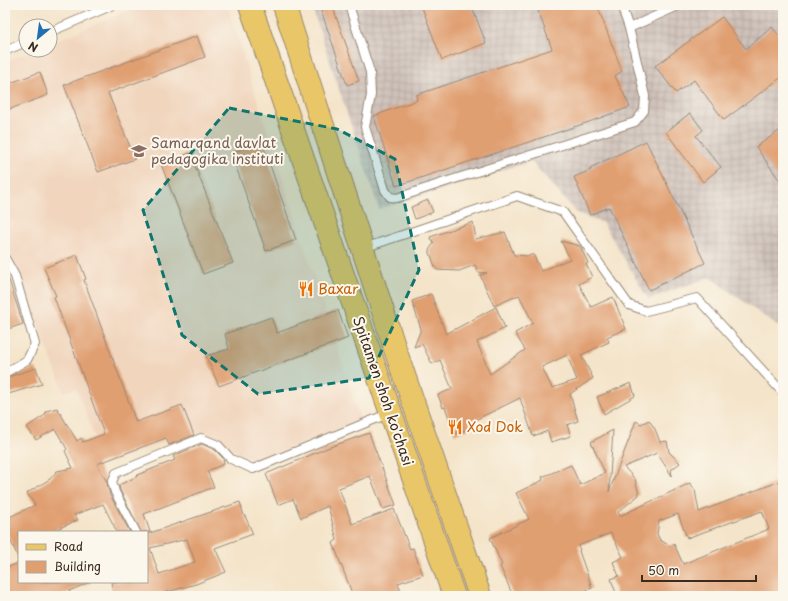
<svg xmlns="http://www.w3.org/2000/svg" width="788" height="601" viewBox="0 0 788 601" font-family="'Playpen Sans',sans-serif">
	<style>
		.built { fill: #f1d5bd }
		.industrial { fill: url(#industrial-grid) }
		.building { fill: #e09f71; fill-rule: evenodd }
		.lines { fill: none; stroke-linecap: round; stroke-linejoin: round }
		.service-casing { stroke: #988774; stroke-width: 10 }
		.primary-casing { stroke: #988774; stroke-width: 24 }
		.service { stroke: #fff; stroke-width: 8 }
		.primary { stroke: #e9c769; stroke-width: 22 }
		.marked { fill: #0f766e; fill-opacity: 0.2; stroke: #0f766e; stroke-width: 3; stroke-dasharray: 8 5; stroke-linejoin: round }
		.labels { text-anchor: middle; stroke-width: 4; stroke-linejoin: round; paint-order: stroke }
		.education-label { font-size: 14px; fill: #785e54; stroke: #fbf7ec; text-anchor: start }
		.food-label { font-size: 14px; fill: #c56008; stroke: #fbf7ec; text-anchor: start }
		.street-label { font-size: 14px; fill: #3b2a1e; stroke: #fbf7ec }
	</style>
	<defs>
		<pattern id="industrial-grid" width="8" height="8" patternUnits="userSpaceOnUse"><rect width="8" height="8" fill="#cec1ba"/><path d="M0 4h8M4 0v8" fill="none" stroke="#b2a69f"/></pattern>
	</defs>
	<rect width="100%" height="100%" fill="#fbf7ec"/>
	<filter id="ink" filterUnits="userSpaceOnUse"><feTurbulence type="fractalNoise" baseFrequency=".025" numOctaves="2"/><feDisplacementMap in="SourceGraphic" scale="8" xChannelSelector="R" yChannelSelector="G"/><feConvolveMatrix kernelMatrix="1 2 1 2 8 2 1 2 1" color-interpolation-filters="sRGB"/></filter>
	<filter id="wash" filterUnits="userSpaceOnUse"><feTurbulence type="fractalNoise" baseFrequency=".012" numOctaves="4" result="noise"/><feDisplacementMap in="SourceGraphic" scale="16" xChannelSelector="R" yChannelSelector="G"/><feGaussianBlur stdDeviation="0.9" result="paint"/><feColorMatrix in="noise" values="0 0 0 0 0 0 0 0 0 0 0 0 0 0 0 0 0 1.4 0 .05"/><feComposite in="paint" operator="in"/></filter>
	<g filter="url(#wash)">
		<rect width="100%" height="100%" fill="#f4e4c9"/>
		<!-- built -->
		<path class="built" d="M 143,5 L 227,5 L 360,419 L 258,462 L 194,431 L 105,464 L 76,388 L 64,392 L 5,240 L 5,62 L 34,50 L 50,50 L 50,43 Z"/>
		<!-- industrial -->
		<path class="industrial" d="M 311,5 L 783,5 L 783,330 L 710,277 L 648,299 L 603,223 L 577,213 L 531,161 L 379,209 Z"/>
		<g id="blocks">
			<!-- building -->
			<g class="building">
				<path d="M 319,5 L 332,5 L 359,81 L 347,85 Z"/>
				<path d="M 421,5 L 471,5 L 486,43 L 442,60 Z"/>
				<path d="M 536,5 L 597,5 L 622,71 L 615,76 L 630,107 L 586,123 L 396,186 L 374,116 L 417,100 L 416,95 L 552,49 Z"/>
				<path d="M 722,17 L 746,49 L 772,27 L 783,40 L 783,76 L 724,120 L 694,80 L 676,93 L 655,66 Z"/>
				<path d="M 197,36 L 205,57 L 108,93 L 135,159 L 98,172 L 64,85 Z"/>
				<path d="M 40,72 L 48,95 L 5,111 L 5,85 Z"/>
				<path d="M 690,113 L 703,130 L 696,136 L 721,167 L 703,182 L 666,132 Z"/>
				<path d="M 783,128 L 783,185 L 756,147 Z"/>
				<path d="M 646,141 L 705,263 L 649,290 L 609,207 L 590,215 L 574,177 L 591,170 L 590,168 Z"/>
				<path d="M 262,142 L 296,240 L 266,251 L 231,153 Z"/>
				<path d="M 190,153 L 233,263 L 203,274 L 161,164 Z"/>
				<path d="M 428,200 L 433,212 L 415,219 L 411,207 Z"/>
				<path d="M 473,222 L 476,239 L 505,232 L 514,255 L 529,256 L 533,254 L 541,271 L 570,259 L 561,241 L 580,246 L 588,263 L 586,264 L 592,277 L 579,284 L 591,307 L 613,297 L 626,329 L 607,337 L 609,342 L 581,355 L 593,378 L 570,394 L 578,421 L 567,425 L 571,436 L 551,442 L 548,431 L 533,436 L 520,398 L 469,423 L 472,428 L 455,434 L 445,407 L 443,408 L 438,395 L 452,389 L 440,360 L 432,364 L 422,344 L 414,347 L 421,329 L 412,301 L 431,294 L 446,334 L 496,307 L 505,328 L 477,342 L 490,374 L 525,350 L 515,333 L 533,323 L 519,295 L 494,306 L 480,275 L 487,273 L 478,272 L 475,265 L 459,271 L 437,270 L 434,264 L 429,250 L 434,243 L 430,237 ZM 567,355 L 577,380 L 552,388 L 542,367 Z"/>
				<path d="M 77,255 L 86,279 L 84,280 L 136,422 L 182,405 L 194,435 L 169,445 L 166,438 L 97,464 L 107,482 L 110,495 L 130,532 L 117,532 L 103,504 L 74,515 L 78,520 L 50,532 L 19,532 L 19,559 L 5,529 L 5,519 L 35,505 L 27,493 L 50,479 L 57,471 L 73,468 L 65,451 L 67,449 L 55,429 L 36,440 L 27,427 L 45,415 L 46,411 L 57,408 L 77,441 L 81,438 L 83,442 L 104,434 L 54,297 L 56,296 L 44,268 Z"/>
				<path d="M 5,274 L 7,274 L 23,324 L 5,330 Z"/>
				<path d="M 338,310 L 348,338 L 219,386 L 206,356 L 229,349 L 225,334 L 271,317 L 277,333 Z"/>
				<path d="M 36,368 L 42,384 L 5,395 L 5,378 Z"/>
				<path d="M 631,383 L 635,396 L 604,414 L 597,397 Z"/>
				<path d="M 649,420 L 655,429 L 660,442 L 667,441 L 669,452 L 680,463 L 671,470 L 672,476 L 657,453 L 624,467 L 635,479 L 639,495 L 618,512 L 620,516 L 690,483 L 695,490 L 699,512 L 783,480 L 783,596 L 617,596 L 611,579 L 619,576 L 613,562 L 623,557 L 611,533 L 578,546 L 580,550 L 579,551 L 592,588 L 572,596 L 513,596 L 500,566 L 502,565 L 490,538 L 529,519 L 516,493 L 543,480 L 542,477 L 571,465 L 580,485 L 605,473 L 591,442 L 613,430 L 609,492 L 636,421 L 641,424 ZM 762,511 L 769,529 L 683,564 L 674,544 L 670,546 L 660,540 L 657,534 L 659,521 L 678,514 L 687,538 Z"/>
				<path d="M 369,433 L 396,505 L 383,509 L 370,476 L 339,488 L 352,524 L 394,509 L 410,549 L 413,548 L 423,575 L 398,583 L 402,596 L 353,596 L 333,543 L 337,540 L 328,506 L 301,518 L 293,499 L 278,505 L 266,474 L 327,448 Z"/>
				<path d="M 202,444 L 215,450 L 223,458 L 224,464 L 207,471 L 214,487 L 144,514 L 150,532 L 141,532 L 120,490 L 119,485 L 138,476 L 137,475 L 175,460 L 173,456 Z"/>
				<path d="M 240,502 L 244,516 L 245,516 L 253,534 L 215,548 L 226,572 L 196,584 L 160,594 L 161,596 L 114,596 L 111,582 L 147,582 L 147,534 ZM 187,539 L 195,562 L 159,574 L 150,548 Z"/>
				<path d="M 19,563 L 19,582 L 90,582 L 69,591 L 70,592 L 60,596 L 5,596 L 5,568 Z"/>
			</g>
		</g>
	</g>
	<g filter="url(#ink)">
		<use href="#blocks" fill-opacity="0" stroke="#988774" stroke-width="1"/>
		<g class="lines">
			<defs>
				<g id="service">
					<path d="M 349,5 L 370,72 L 371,95 L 365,127 L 385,190 L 390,197 L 397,198 L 445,182 L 635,122 L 644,111 L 645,96 L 629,28 L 680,5"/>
					<path d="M 621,5 L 629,28"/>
					<path d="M 50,32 L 113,5"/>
					<path d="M 5,51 L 26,42"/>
					<path d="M 364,248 L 517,196 L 563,212 L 629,305 L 646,311 L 697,298 L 783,393"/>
					<path d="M 5,258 L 15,276 L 35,344 L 27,360 L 5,373"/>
					<path d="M 136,532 L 115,492 L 112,482 L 116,473 L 201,438 L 218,445 L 231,459 L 253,469 L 390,413"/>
				</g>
				<g id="primary">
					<path d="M 250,5 L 454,596"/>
					<path d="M 284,5 L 396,352 L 480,596"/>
				</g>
			</defs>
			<!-- service casing -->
			<use href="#service" class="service-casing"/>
			<!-- primary casing -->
			<use href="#primary" class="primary-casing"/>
			<!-- service -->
			<use href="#service" class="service"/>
			<!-- primary -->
			<use href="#primary" class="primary"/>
		</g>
	</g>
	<!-- marked area -->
	<path class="marked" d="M 229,108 L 337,129 L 395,159 L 419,270 L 369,378 L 258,394 L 182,335 L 143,210 Z"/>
	<!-- icons -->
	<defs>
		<symbol id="university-bare" viewBox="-9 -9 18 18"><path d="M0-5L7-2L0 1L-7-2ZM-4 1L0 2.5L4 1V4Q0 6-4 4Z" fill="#8d6e63" stroke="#fbf7ec" stroke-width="2.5" paint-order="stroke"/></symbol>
		<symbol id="restaurant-bare" viewBox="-9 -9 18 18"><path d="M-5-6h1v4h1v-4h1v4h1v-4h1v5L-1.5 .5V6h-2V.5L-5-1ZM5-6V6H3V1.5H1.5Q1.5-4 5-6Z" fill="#e8710a" stroke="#fbf7ec" stroke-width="2.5" paint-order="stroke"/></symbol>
	</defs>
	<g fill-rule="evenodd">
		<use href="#university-bare" x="128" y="140" width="22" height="22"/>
		<use href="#restaurant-bare" x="295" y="278" width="22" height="22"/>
		<use href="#restaurant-bare" x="444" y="416" width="22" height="22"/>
	</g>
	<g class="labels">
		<!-- education labels -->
		<g class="education-label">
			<text x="151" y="148">Samarqand davlat<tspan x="151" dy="16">pedagogika instituti</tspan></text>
		</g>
		<!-- food labels -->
		<g class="food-label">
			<text x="318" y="294">Baxar</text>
			<text x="467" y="432">Xod Dok</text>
		</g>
		<!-- street labels -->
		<g class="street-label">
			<text transform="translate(383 391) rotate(71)" y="5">Spitamen shoh ko'chasi</text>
		</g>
	</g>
	<!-- margin -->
	<rect width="788" height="601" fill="none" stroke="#fbf7ec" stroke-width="20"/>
	<!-- legend -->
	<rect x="18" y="531" width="130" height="52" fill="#fbf7ec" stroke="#aea59a"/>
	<rect x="26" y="544" width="20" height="6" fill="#e9c769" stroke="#aea59a"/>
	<text x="54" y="551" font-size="12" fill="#3b2a1e">Road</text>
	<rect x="26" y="561" width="20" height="12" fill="#e09f71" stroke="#aea59a"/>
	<text x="54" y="571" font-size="12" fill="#3b2a1e">Building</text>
	<!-- north arrow -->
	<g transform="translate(38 38) rotate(209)"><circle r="19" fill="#fbf7ec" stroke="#aea59a"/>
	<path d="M0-3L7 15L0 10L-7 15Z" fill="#1f6fb2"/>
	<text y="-6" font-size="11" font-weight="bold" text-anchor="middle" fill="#3b2a1e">N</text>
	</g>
	<!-- scale -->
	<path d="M642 575v6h114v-6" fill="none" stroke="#3b2a1e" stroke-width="2"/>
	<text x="648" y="575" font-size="12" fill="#3b2a1e" stroke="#fbf7ec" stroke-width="3" paint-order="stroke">50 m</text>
</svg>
